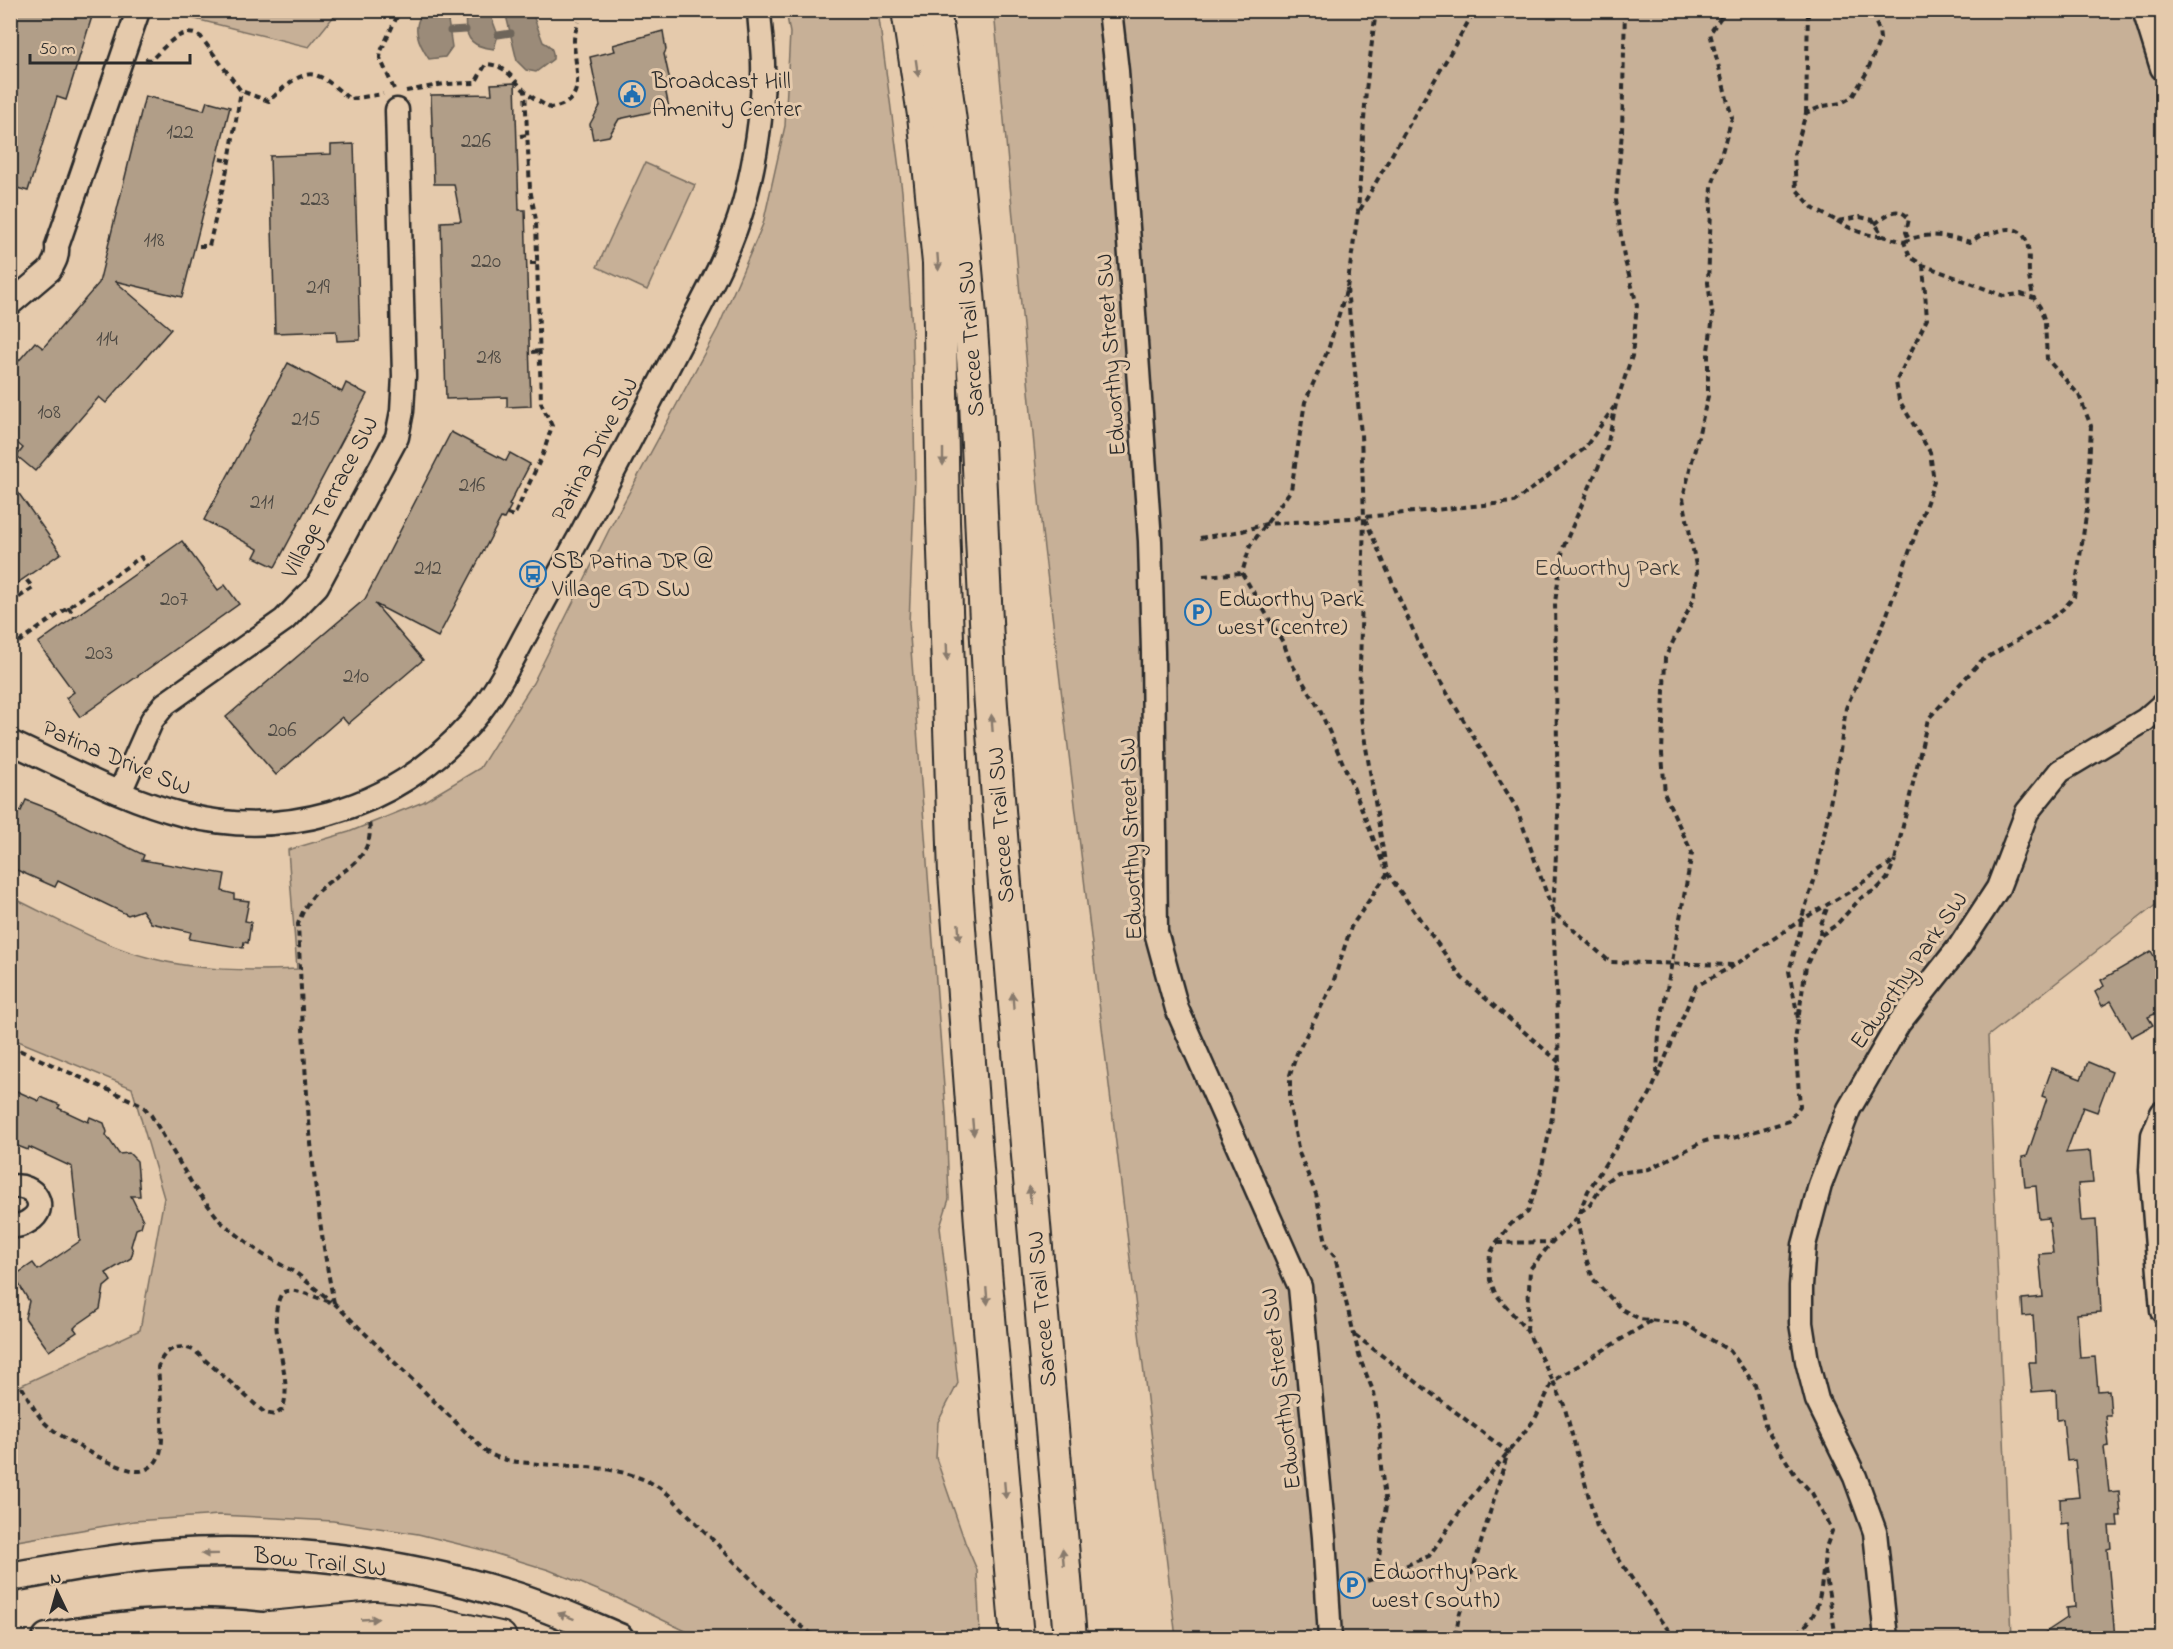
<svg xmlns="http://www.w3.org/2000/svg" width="2173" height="1649" viewBox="0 0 2173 1649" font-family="'Indie Flower',sans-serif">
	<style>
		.green { fill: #c7b097; stroke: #796e61; stroke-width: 1.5 }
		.water { fill: #9b8b79; stroke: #6e655a; stroke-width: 1.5 }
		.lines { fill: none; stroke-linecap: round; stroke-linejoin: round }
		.stream { stroke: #6e655a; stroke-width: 7 }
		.building { fill: #b19e88; stroke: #2b2b2b; stroke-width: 1.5 }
		.minor-casing { stroke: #2b2b2b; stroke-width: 27 }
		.major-casing { stroke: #2b2b2b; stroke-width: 33 }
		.highway-casing { stroke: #2b2b2b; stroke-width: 36 }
		.path { stroke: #2b2b2b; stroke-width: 4; stroke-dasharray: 6 4.5; stroke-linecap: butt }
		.minor { stroke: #e5caac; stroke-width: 22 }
		.major { stroke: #e5caac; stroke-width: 28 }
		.highway { stroke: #e5caac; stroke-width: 32 }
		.oneway { fill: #887a6c }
		.labels { text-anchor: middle; stroke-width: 6; stroke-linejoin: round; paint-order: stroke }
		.number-label { font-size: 21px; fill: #4c4842 }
		.poi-label { font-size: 24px; fill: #2b2b2b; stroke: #e5caac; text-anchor: start }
		.street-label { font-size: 24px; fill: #2b2b2b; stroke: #e5caac }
		.park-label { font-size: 24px; fill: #423f3b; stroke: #e5caac }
	</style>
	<rect width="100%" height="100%" fill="#e5caac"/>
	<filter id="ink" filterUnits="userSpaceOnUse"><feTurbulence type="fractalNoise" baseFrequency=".0167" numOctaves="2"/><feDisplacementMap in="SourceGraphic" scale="12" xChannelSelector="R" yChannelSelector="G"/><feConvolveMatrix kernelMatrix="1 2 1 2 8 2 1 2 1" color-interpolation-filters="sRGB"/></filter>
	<g filter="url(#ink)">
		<!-- green -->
		<g class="green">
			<path d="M 163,11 L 338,11 L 309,47 Z"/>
			<path d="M 786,11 L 878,11 L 902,191 L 912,328 L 915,477 L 909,623 L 946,1114 L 949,1199 L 940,1227 L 958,1383 L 938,1422 L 936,1458 L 965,1542 L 977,1570 L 980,1638 L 700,1638 L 617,1598 L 549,1570 L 487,1551 L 418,1534 L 333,1521 L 219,1515 L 134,1521 L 11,1542 L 11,1390 L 140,1330 L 164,1198 L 132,1088 L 11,1038 L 11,897 C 53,917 105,947 150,958 C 198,971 248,971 297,969 L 288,850 L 349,832 L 423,802 L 480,768 L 533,683 L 610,528 L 718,328 L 763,224 L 785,126 L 790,33 Z"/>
			<path d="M 994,11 L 2162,11 L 2162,900 L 1988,1036 L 2012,1638 L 1176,1638 L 1042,532 Z"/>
			<path d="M 645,163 L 695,185 L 647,290 L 597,267 Z"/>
		</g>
		<!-- water -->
		<g class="water">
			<path d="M 426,10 L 442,11 L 447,14 L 452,47 L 445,57 L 429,59 C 419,44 409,25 426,10 Z"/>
			<path d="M 469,10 L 489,11 L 498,35 L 494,49 C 480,47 469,45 466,29 C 465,21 465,18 469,10 Z"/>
			<path d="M 505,11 L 536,11 L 534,18 L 543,42 C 551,46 554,50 553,59 L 536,72 L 526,70 L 517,61 Z"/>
		</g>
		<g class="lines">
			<!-- stream -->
			<g class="stream">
				<path d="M 450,31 L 466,30"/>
				<path d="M 498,35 L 511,33"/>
			</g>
		</g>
		<!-- building -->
		<g class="building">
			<path d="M 10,10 L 94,10 L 66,100 L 57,97 L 28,191 L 10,186 Z"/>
			<path d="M 663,31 L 666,50 L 664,54 L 670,81 L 664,83 L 669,108 L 619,119 L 609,136 L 593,139 L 590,124 L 600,106 L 590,57 L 615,51 L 613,45 Z"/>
			<path d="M 515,83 L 519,210 L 525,210 L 531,406 L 507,407 L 507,397 L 446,399 L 441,222 L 461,221 L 454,184 L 434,184 L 431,95 L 492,94 L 491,84 Z"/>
			<path d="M 145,96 L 204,110 L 207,101 L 230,107 L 182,297 L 115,281 L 171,329 L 106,403 L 99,397 L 35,471 L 17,456 L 23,448 L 10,437 L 10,371 L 35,342 L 43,348 L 99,283 Z"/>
			<path d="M 354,144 L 360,340 L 337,341 L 336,331 L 275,333 L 270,156 L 331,154 L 331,145 Z"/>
			<path d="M 288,363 L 342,392 L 346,383 L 367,394 L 275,567 L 254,557 L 258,549 L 204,520 Z"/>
			<path d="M 451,432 L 506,461 L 510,453 L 530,464 L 509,505 L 511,506 L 504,519 L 501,518 L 438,637 L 375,604 L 423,660 L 348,724 L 342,717 L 276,775 L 226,717 L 365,599 Z"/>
			<path d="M 10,481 L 61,553 L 10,588 Z"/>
			<path d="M 182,541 L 218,590 L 225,585 L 239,604 L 80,717 L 66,698 L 74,692 L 38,643 Z"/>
			<path d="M 26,800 L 52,810 L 144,855 L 142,860 L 225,874 L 222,891 L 234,894 L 234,899 L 249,901 L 245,921 L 251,922 L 248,943 L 244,942 L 243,948 L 189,939 L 191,932 L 151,923 L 142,910 L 128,915 L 58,881 L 55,887 L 10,867 L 10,818 L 15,808 L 21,811 Z"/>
			<path d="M 2151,951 L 2163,972 L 2163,1010 L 2148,1017 L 2153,1025 L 2131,1037 L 2111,1001 L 2102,1006 L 2095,992 L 2104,986 L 2101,980 Z"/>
			<path d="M 2088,1062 L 2112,1072 L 2097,1112 L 2083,1107 L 2066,1153 L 2090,1151 L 2093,1183 L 2078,1184 L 2081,1221 L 2096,1220 L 2101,1312 L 2077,1314 L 2080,1358 L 2095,1357 L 2098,1391 L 2109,1390 L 2111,1416 L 2106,1416 L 2109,1446 L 2104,1447 L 2109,1492 L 2119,1491 L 2121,1516 L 2117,1516 L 2118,1526 L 2109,1526 L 2111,1548 L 2107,1549 L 2115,1638 L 2037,1638 L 2067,1618 L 2066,1608 L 2075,1607 L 2069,1523 L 2061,1524 L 2060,1499 L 2079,1497 L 2075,1460 L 2067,1461 L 2063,1419 L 2057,1420 L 2056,1390 L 2032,1392 L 2029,1362 L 2036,1362 L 2033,1315 L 2023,1316 L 2022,1299 L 2043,1297 L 2039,1254 L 2053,1253 L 2049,1218 L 2039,1219 L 2036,1186 L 2025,1187 L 2022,1157 L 2027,1156 L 2047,1098 L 2042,1096 L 2052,1068 L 2081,1079 Z"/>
			<path d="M 10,1088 L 39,1101 L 41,1097 L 60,1105 L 58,1108 L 88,1122 L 90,1117 L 104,1123 L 107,1132 L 106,1135 L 119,1154 L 129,1153 L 137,1161 L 140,1196 L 131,1196 L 143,1220 L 141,1227 L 136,1229 L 131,1246 L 133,1251 L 131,1258 L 106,1273 L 111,1281 L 104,1287 L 100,1309 L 77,1325 L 74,1328 L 77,1332 L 49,1351 L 25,1318 L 29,1301 L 14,1276 L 33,1263 L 38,1270 L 80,1241 L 72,1167 L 29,1147 L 28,1150 L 10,1143 Z"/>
		</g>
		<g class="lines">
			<defs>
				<g id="minor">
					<path d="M 1110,10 L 1117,71 L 1150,541 L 1153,652 L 1156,932 L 1177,1009 L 1300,1287 L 1324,1537 L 1330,1638"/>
					<path d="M 2144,10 L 2162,68"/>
					<path d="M 10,304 L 50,270 C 55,261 58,256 57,246 L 137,14"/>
					<path d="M 10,742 C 119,792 206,848 330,813 C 385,798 433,766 470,724 C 493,697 509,667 525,636 C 544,602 562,568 581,534 C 613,473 645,412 677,350 C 702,302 729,256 744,203 C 755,162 762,118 763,75 C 764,54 760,32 759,10"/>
					<path d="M 120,792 L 152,720 L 165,704 L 284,620 L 317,586 L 397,437 L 402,411 L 404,376 L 397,110"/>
					<path d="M 2162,1113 L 2153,1135 L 2151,1170 L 2162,1311"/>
					<path d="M 10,1187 C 36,1182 50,1209 29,1221 C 24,1225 17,1226 10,1227"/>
					<path d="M 1886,1638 L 1875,1532 L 1855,1477 L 1817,1400 L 1807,1361 L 1801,1323 L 1801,1286 L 1804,1245 L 1820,1185 L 1849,1109 L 1899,1023 L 1960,946 L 1998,888 L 2027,812 L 2060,771 L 2145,720 L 2162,705"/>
				</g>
				<g id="major">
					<path d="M 10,1577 C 63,1568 115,1558 168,1554 C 282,1546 401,1562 510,1595 C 547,1606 584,1623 619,1638"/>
					<path d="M 47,1638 C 120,1624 198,1619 271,1628 C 292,1631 313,1635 335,1638"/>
				</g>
				<g id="highway">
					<path d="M 908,10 L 924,115 L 939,263 L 943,522 L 955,874 L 982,1237 L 1017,1638"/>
					<path d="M 934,10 C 955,140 968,272 976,402 C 981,503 984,605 991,706 C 1014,1017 1044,1328 1070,1638"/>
					<path d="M 270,1628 L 375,1618 L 433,1623 L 500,1638"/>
				</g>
			</defs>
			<!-- minor casing -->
			<use href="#minor" class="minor-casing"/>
			<!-- major casing -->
			<use href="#major" class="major-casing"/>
			<!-- highway casing -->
			<use href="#highway" class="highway-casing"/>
			<!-- path -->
			<g class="path">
				<path d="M 1376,10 L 1366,90 L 1358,212 L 1347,288 L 1328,350 L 1305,402 L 1291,490 L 1250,546 L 1242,573 L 1284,644 L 1290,661 L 1319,708 L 1352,784 L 1384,866"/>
				<path d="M 145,59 L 151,60 C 165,47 182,24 201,37 L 241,91 L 269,101 C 280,91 301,68 318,76 C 329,80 340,92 350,99 L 383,94"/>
				<path d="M 394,89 L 380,58 L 381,51 L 400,10"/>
				<path d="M 406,91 L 444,84 L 475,83 L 486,64 C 507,65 512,79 525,91 C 532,98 542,103 550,108 C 590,103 574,68 574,40 C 574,34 577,27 579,22"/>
				<path d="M 1806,113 L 1808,10"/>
				<path d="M 520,136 L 528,135"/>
				<path d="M 220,159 L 229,161"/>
				<path d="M 1360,210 L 1475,10"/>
				<path d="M 1837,221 C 1851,229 1865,236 1882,236"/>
				<path d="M 1875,224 C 1886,215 1898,204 1909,219 L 1906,232 L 1909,240"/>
				<path d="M 1904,242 C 1925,231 1948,236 1970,242 L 1983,234 C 1993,235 2001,228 2011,229 C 2033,231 2028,259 2029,274 C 2029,281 2032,290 2033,297"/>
				<path d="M 199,246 L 209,246 L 229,161 L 241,91"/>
				<path d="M 530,263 L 537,263"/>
				<path d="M 1347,288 L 1361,434 L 1364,517 L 1359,705 L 1387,874 L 1351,927 L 1332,986 L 1297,1053 L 1290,1075 L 1290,1107 L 1299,1153 L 1316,1194 L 1327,1247 L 1335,1257 L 1360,1359 L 1374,1393 L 1380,1432 L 1381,1467 L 1386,1506 L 1376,1578"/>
				<path d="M 532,352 L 539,351"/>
				<path d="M 507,514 L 514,516 L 543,454 L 552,426 L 541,403 L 536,220 L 530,189 L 525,91"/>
				<path d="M 1365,519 L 1423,653 L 1517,809 L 1553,912 L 1610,962 L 1734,965"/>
				<path d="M 1200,538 L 1242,531 L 1266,524 L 1364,517 L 1514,502 L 1584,449 L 1614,407"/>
				<path d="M 1203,576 L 1242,573"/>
				<path d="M 10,603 L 33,588 L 25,578"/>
				<path d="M 68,607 L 75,617"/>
				<path d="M 10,648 L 141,557 L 147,566"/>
				<path d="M 1387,873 L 1462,978 L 1559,1062"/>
				<path d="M 1820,935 L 1821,924 L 1829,903"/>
				<path d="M 1798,1018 L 1789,971 L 1800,932 L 1801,920 L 1817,872 L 1840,751 L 1846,708 L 1885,620 L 1934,482 L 1930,452 L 1899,400 L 1896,382 L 1927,319 L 1923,265"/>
				<path d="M 10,1046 L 142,1105 L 151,1115 L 194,1187 L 221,1222 L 262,1254 L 296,1273 L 331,1301"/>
				<path d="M 1657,1074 L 1659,1032 L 1692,853 L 1665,795 L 1662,754 L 1665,658 L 1694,599 L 1697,571 L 1683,498 L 1708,396 L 1708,350 L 1713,318 L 1708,283 L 1712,186 L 1732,118 L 1710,33 L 1726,10"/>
				<path d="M 1580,1212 L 1590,1205 L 1604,1183 L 1617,1173 L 1649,1169 L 1702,1142 L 1713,1139 L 1733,1138 L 1789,1121 L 1800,1106 L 1795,1041 L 1806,966 L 1820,936 L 1836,925 L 1861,898 L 1877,889 L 1887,879 L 1895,860"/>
				<path d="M 1577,1219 L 1583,1249 L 1593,1279 L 1621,1309 L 1640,1319 L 1685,1324 L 1730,1351 L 1755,1385 L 1766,1429 L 1796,1476 L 1812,1493 L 1832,1531 L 1825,1550 L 1824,1564 L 1836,1638"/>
				<path d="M 1497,1243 L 1552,1242 L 1577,1218 L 1588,1191 L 1650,1094 L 1696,986 L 1735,965 L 1801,920 L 1849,892 L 1895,860 L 1928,719 L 1981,661 L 2035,630 L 2063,609 L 2074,597 L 2087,509 L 2091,426 L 2079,395 L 2047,359 L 2045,322 L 2040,307 L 2034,298 L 2021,294 L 2004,296 L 1923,265 L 1910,257 L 1904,242 L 1883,236 L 1873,220 L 1860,217 L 1837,221 L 1814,209 L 1796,189 L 1794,155 L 1806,113 L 1823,106 L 1841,103 L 1852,97 L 1867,72 L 1880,39 L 1879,30 L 1870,10"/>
				<path d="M 334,1303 C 308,1176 304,1053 298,924 C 302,913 306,904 314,895 C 335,872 376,862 369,822"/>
				<path d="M 1651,1321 L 1553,1381 L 1564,1405 L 1597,1527 L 1658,1617 L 1675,1638"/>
				<path d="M 1527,1331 L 1530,1269 L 1552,1242"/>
				<path d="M 1355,1335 L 1508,1452 L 1459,1616 L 1455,1638"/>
				<path d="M 10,1387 L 23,1389 C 30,1401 36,1414 46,1424 C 59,1437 122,1473 140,1471 C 147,1470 155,1465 158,1458 C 167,1443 159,1386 158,1367 C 164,1348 179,1343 195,1351 L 265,1413 L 275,1415 L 282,1410 C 296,1376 263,1325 282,1293 C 293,1285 320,1300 334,1303 L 485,1451 C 502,1462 519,1462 539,1464 C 582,1467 634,1465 669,1495 L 760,1588 L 793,1620 L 817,1638"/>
				<path d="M 1347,1587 L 1376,1578 L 1429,1556 L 1461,1510 L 1535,1419 L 1553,1381 L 1527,1331 L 1495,1293 L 1490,1280 L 1489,1266 L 1490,1254 L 1496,1243 L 1511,1224 L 1528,1212 L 1540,1175 L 1551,1124 L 1559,1062 L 1553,912 L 1558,816 L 1555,602 L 1563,548 L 1607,447 L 1616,404 L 1632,356 L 1637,305 L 1624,257 L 1616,200 L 1622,132 L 1625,10"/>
				<path d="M 1788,1638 C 1817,1624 1820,1601 1823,1571"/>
			</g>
			<!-- minor -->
			<use href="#minor" class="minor"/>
			<!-- major -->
			<use href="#major" class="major"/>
			<!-- highway -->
			<use href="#highway" class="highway"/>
		</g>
		<!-- one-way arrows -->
		<defs><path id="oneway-solid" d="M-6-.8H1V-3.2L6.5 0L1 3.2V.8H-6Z" transform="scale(1.5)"/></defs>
		<g class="oneway">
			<use href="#oneway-solid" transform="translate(917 68) rotate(82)"/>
			<use href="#oneway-solid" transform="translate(938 262) rotate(86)"/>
			<use href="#oneway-solid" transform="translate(943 457) rotate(90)"/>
			<use href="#oneway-solid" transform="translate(947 652) rotate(88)"/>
			<use href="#oneway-solid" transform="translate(992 723) rotate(-94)"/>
			<use href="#oneway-solid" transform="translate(959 932) rotate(86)"/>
			<use href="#oneway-solid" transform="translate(1013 1001) rotate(-94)"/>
			<use href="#oneway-solid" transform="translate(973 1127) rotate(85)"/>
			<use href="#oneway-solid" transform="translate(1030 1195) rotate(-95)"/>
			<use href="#oneway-solid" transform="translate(987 1296) rotate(85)"/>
			<use href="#oneway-solid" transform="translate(1005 1490) rotate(85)"/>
			<use href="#oneway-solid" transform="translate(210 1554) rotate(179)"/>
			<use href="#oneway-solid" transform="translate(1063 1557) rotate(-95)"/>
			<use href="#oneway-solid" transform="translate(566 1616) rotate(-160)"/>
			<use href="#oneway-solid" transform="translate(370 1619) rotate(-3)"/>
		</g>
	</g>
	<!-- icons -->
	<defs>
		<symbol id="civic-ring" viewBox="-11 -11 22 22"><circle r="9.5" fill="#e5caac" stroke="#1f6fb2" stroke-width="1.5"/><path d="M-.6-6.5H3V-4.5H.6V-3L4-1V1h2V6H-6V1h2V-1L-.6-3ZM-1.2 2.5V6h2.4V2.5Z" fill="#1f6fb2"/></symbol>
		<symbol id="bus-ring" viewBox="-11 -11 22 22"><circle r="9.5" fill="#e5caac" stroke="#1f6fb2" stroke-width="1.5"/><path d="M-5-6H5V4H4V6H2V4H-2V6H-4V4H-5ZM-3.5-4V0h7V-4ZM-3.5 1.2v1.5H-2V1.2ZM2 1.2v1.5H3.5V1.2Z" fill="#1f6fb2"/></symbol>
		<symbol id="parking-ring" viewBox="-11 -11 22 22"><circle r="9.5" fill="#e5caac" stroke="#1f6fb2" stroke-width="1.5"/><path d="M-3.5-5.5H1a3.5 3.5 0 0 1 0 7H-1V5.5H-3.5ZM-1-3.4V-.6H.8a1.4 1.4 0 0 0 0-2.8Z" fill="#1f6fb2"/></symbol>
	</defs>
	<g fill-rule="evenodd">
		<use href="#civic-ring" x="617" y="79" width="30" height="30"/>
		<use href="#bus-ring" x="518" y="559" width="30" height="30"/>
		<use href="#parking-ring" x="1183" y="597" width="30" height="30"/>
		<use href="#parking-ring" x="1337" y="1570" width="30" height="30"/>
	</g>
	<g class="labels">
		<!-- number labels -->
		<g class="number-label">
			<text x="180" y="138">122</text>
			<text x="476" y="147">226</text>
			<text x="315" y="205">223</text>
			<text x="154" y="246">118</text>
			<text x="486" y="267">220</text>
			<text x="318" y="293">219</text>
			<text x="107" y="345">114</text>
			<text x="489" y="363">218</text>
			<text x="49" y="418">108</text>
			<text x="306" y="425">215</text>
			<text x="472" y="491">216</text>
			<text x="262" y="508">211</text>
			<text x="428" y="574">212</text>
			<text x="174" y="605">207</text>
			<text x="99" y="659">203</text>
			<text x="356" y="682">210</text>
			<text x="282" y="736">206</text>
		</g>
		<!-- poi labels -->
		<g class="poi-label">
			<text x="652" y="88">Broadcast Hill<tspan x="652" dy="28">Amenity Center</tspan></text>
			<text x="552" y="568">SB Patina DR @<tspan x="552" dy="28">Village GD SW</tspan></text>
			<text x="1218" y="606">Edworthy Park<tspan x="1218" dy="28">west (centre)</tspan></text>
			<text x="1372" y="1579">Edworthy Park<tspan x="1372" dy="28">west (south)</tspan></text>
		</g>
		<!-- street labels -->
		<g class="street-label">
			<text transform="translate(970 339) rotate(-94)" y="8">Sarcee Trail SW</text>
			<text transform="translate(1110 355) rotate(-94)" y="8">Edworthy Street SW</text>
			<text transform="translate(594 449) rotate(-62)" y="8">Patina Drive SW</text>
			<text transform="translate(329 497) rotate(-62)" y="8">Village Terrace SW</text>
			<text transform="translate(117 757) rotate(23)" y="8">Patina Drive SW</text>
			<text transform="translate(1000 825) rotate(-94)" y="8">Sarcee Trail SW</text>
			<text transform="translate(1130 839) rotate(-92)" y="8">Edworthy Street SW</text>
			<text transform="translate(1908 970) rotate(-55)" y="8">Edworthy Park SW</text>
			<text transform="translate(1041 1309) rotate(-95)" y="8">Sarcee Trail SW</text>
			<text transform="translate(1280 1389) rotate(-97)" y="8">Edworthy Street SW</text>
			<text transform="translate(320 1561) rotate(6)" y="8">Bow Trail SW</text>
		</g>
		<!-- park labels -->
		<g class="park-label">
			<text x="1607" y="575">Edworthy Park</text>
		</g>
	</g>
	<!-- margin -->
	<rect width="2173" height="1649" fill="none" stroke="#e5caac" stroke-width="36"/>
	<rect x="18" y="18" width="2137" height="1613" fill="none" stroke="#2b2b2b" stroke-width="2" filter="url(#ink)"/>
	<!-- north arrow -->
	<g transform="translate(57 1592) rotate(355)" stroke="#e5caac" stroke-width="4.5" paint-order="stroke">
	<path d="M0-4.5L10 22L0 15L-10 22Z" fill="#2b2b2b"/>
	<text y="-9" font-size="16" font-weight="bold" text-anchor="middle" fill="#2b2b2b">N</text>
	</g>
	<!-- scale -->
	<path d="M30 54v9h160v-9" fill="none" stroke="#2b2b2b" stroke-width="3"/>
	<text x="39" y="54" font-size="18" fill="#2b2b2b" stroke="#e5caac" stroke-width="4.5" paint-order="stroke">50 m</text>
</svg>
